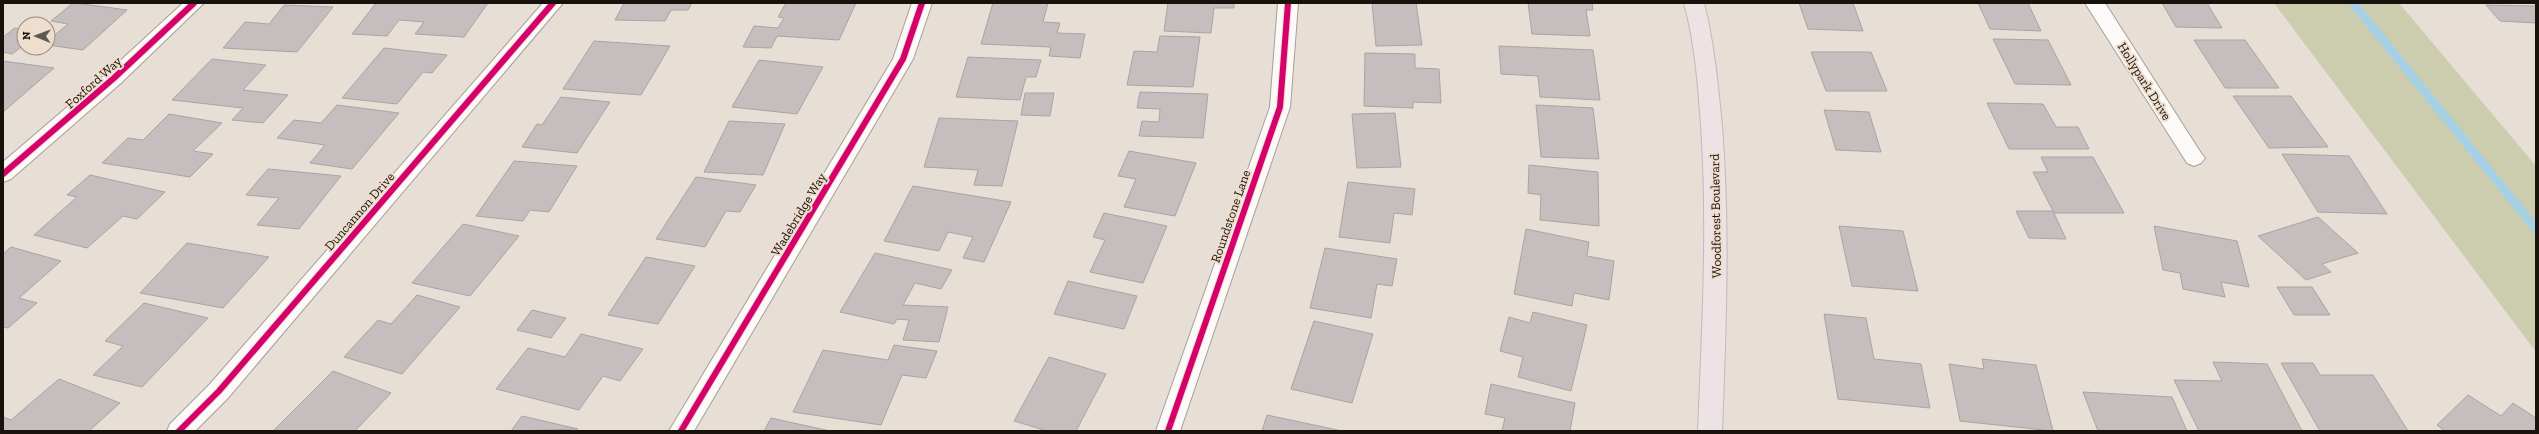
<svg xmlns="http://www.w3.org/2000/svg" width="2539" height="434" viewBox="0 0 2539 434" font-family="'Zilla Slab',serif">
	<style>
		.green { fill: #cbcdae }
		.lines { fill: none; stroke-linecap: round; stroke-linejoin: round }
		.stream { stroke: #a6d1e5; stroke-width: 9 }
		.building { fill: #c4bfbe; stroke: #a9a4a3 }
		.minor-casing { stroke: #a69f98; stroke-width: 2 }
		.major-casing { stroke: #bfbbb7; stroke-width: 2 }
		.minor { fill: #fbfaf9; fill-rule: evenodd }
		.major { fill: #ede3e4; fill-rule: evenodd }
		.cycleway-casing { stroke: #efddce; stroke-width: 8 }
		.cycleway { stroke: #d6006c; stroke-width: 6 }
		.labels { text-anchor: middle; stroke-width: 4; stroke-linejoin: round; paint-order: stroke }
		.street-label { font-size: 13px; fill: #18120d; stroke: #efddce }
	</style>
	<rect width="100%" height="100%" fill="#e7ded6"/>
	<!-- green -->
	<path class="green" d="M 2274,3 L 2399,3 L 2536,166 L 2536,352 Z"/>
	<g class="lines">
		<!-- stream -->
		<path class="stream" d="M 2353,3 L 2536,229"/>
	</g>
	<!-- building -->
	<g class="building">
		<path d="M 73,3 L 76,3 L 127,10 L 83,50 L 48,45 L 48,41 L 68,24 L 51,21 Z"/>
		<path d="M 376,3 L 488,3 L 464,37 L 415,34 L 424,22 L 399,20 L 387,36 L 352,34 Z"/>
		<path d="M 624,3 L 692,3 L 688,10 L 671,10 L 665,21 L 615,20 Z"/>
		<path d="M 786,3 L 856,3 L 839,40 L 777,36 L 771,48 L 743,47 L 754,26 L 778,28 L 784,18 L 778,17 Z"/>
		<path d="M 993,3 L 1048,3 L 1043,22 L 1060,23 L 1057,33 L 1085,34 L 1080,58 L 1049,56 L 1051,47 L 981,44 Z"/>
		<path d="M 1168,3 L 1234,3 L 1234,8 L 1214,8 L 1211,33 L 1164,31 Z"/>
		<path d="M 1372,3 L 1416,3 L 1422,45 L 1376,46 Z"/>
		<path d="M 1528,3 L 1592,3 L 1593,10 L 1586,10 L 1590,36 L 1532,34 Z"/>
		<path d="M 1799,3 L 1853,3 L 1863,31 L 1808,29 Z"/>
		<path d="M 1978,3 L 2028,3 L 2041,31 L 1990,29 Z"/>
		<path d="M 2162,3 L 2207,3 L 2222,28 L 2176,27 Z"/>
		<path d="M 284,5 L 333,7 L 297,52 L 223,48 L 245,22 L 269,24 Z"/>
		<path d="M 2486,5 L 2536,6 L 2536,23 L 2500,21 Z"/>
		<path d="M 15,28 L 24,30 L 24,45 L 12,54 L 3,52 L 3,37 Z"/>
		<path d="M 1160,36 L 1200,37 L 1193,87 L 1127,85 L 1134,51 L 1157,52 Z"/>
		<path d="M 1993,39 L 2048,40 L 2071,85 L 2015,84 Z"/>
		<path d="M 2194,40 L 2245,40 L 2279,88 L 2225,88 Z"/>
		<path d="M 594,41 L 670,46 L 641,95 L 563,89 Z"/>
		<path d="M 1499,46 L 1593,50 L 1600,100 L 1540,97 L 1538,76 L 1501,74 Z"/>
		<path d="M 384,48 L 447,55 L 432,73 L 423,72 L 397,104 L 342,98 Z"/>
		<path d="M 1811,52 L 1871,52 L 1887,91 L 1826,91 Z"/>
		<path d="M 1365,53 L 1415,54 L 1415,68 L 1439,69 L 1441,103 L 1413,102 L 1413,108 L 1364,106 Z"/>
		<path d="M 968,57 L 1041,60 L 1036,77 L 1026,77 L 1020,100 L 956,97 Z"/>
		<path d="M 212,59 L 266,65 L 243,90 L 288,95 L 263,123 L 232,120 L 243,108 L 172,100 Z"/>
		<path d="M 759,60 L 823,67 L 797,114 L 732,107 Z"/>
		<path d="M 3,61 L 54,68 L 3,112 Z"/>
		<path d="M 1140,92 L 1208,94 L 1203,138 L 1139,136 L 1142,121 L 1159,122 L 1160,109 L 1137,108 Z"/>
		<path d="M 1025,93 L 1054,93 L 1050,116 L 1021,115 Z"/>
		<path d="M 2233,96 L 2291,96 L 2328,147 L 2269,148 Z"/>
		<path d="M 561,97 L 610,102 L 577,153 L 522,147 L 537,124 L 542,125 Z"/>
		<path d="M 1987,103 L 2043,104 L 2056,127 L 2078,127 L 2089,149 L 2009,149 Z"/>
		<path d="M 337,105 L 399,113 L 352,169 L 310,163 L 325,145 L 277,138 L 294,120 L 321,123 Z"/>
		<path d="M 1536,105 L 1593,108 L 1599,159 L 1541,157 Z"/>
		<path d="M 1824,110 L 1869,112 L 1881,152 L 1836,150 Z"/>
		<path d="M 1395,113 L 1401,167 L 1357,168 L 1352,114 Z"/>
		<path d="M 169,114 L 222,123 L 193,151 L 213,154 L 190,177 L 102,163 L 128,138 L 143,140 Z"/>
		<path d="M 939,118 L 1018,121 L 1002,186 L 974,185 L 978,170 L 924,167 Z"/>
		<path d="M 729,121 L 785,124 L 763,175 L 704,172 Z"/>
		<path d="M 1129,151 L 1196,163 L 1175,216 L 1124,207 L 1136,179 L 1118,176 Z"/>
		<path d="M 2282,154 L 2349,156 L 2387,214 L 2318,212 Z"/>
		<path d="M 2041,157 L 2093,157 L 2124,213 L 2054,213 L 2033,172 L 2048,172 Z"/>
		<path d="M 514,161 L 577,166 L 549,212 L 530,210 L 523,221 L 476,216 Z"/>
		<path d="M 1529,165 L 1598,172 L 1599,226 L 1540,220 L 1541,195 L 1528,193 Z"/>
		<path d="M 268,169 L 341,176 L 299,229 L 257,225 L 279,198 L 246,195 Z"/>
		<path d="M 90,175 L 165,192 L 137,219 L 123,216 L 87,248 L 34,235 L 77,197 L 67,195 Z"/>
		<path d="M 696,177 L 756,185 L 740,212 L 726,211 L 705,247 L 656,239 Z"/>
		<path d="M 1348,182 L 1415,189 L 1412,215 L 1394,213 L 1390,243 L 1339,237 Z"/>
		<path d="M 913,186 L 1011,202 L 984,262 L 963,258 L 973,237 L 948,232 L 939,251 L 884,241 Z"/>
		<path d="M 2016,211 L 2053,211 L 2066,239 L 2029,238 Z"/>
		<path d="M 1104,213 L 1167,226 L 1143,283 L 1090,272 L 1105,240 L 1093,237 Z"/>
		<path d="M 2318,217 L 2358,253 L 2322,264 L 2331,272 L 2306,280 L 2258,236 Z"/>
		<path d="M 463,224 L 519,236 L 470,296 L 412,283 Z"/>
		<path d="M 1839,226 L 1903,231 L 1918,291 L 1852,286 Z"/>
		<path d="M 2154,226 L 2237,241 L 2249,287 L 2221,282 L 2225,297 L 2183,289 L 2180,273 L 2163,270 Z"/>
		<path d="M 1526,229 L 1589,242 L 1587,256 L 1614,261 L 1609,300 L 1574,293 L 1572,306 L 1514,294 Z"/>
		<path d="M 187,243 L 269,257 L 223,308 L 140,293 Z"/>
		<path d="M 11,247 L 61,261 L 19,298 L 37,303 L 8,328 L 3,327 L 3,254 Z"/>
		<path d="M 1325,248 L 1397,259 L 1392,286 L 1377,284 L 1371,318 L 1310,308 Z"/>
		<path d="M 875,253 L 952,270 L 941,289 L 915,283 L 903,305 L 948,307 L 939,342 L 903,340 L 909,320 L 897,319 L 894,324 L 840,312 Z"/>
		<path d="M 646,257 L 695,266 L 658,324 L 608,315 Z"/>
		<path d="M 1068,281 L 1137,296 L 1124,329 L 1054,314 Z"/>
		<path d="M 2277,287 L 2312,287 L 2330,315 L 2294,315 Z"/>
		<path d="M 417,295 L 460,307 L 402,374 L 344,357 L 378,320 L 391,324 Z"/>
		<path d="M 144,303 L 208,318 L 142,387 L 93,375 L 123,346 L 105,341 Z"/>
		<path d="M 532,310 L 566,318 L 551,338 L 517,330 Z"/>
		<path d="M 1533,312 L 1587,325 L 1571,391 L 1518,377 L 1523,357 L 1500,351 L 1509,317 L 1530,323 Z"/>
		<path d="M 1824,314 L 1866,318 L 1874,359 L 1921,364 L 1930,408 L 1838,399 Z"/>
		<path d="M 1314,321 L 1373,334 L 1352,403 L 1291,389 Z"/>
		<path d="M 581,334 L 643,349 L 620,381 L 603,376 L 579,410 L 496,389 L 528,348 L 565,357 Z"/>
		<path d="M 894,345 L 937,351 L 926,378 L 902,375 L 881,425 L 793,412 L 823,350 L 888,360 Z"/>
		<path d="M 1049,357 L 1106,374 L 1076,431 L 1047,431 L 1014,421 Z"/>
		<path d="M 1982,359 L 2036,365 L 2053,431 L 1960,421 L 1949,364 L 1984,369 Z"/>
		<path d="M 2213,362 L 2267,364 L 2302,431 L 2199,431 L 2174,380 L 2222,381 Z"/>
		<path d="M 2281,363 L 2313,363 L 2320,375 L 2373,375 L 2408,431 L 2320,431 Z"/>
		<path d="M 333,371 L 391,393 L 355,431 L 273,431 Z"/>
		<path d="M 59,379 L 120,403 L 89,431 L 3,431 L 3,417 L 11,420 Z"/>
		<path d="M 1491,384 L 1575,403 L 1570,431 L 1502,431 L 1505,418 L 1485,414 Z"/>
		<path d="M 2083,392 L 2172,397 L 2187,431 L 2098,431 Z"/>
		<path d="M 2468,395 L 2501,416 L 2513,403 L 2536,418 L 2536,431 L 2445,431 L 2437,425 Z"/>
		<path d="M 1267,415 L 1342,431 L 1262,431 Z"/>
		<path d="M 522,416 L 578,429 L 511,431 Z"/>
		<path d="M 771,418 L 830,431 L 764,431 Z"/>
	</g>
	<g class="lines">
		<defs>
			<g id="minor">
				<path d="M 183,3 L 204,3 L 121,83 L 11,179 L 3,182 L 3,162 L 107,73 Z"/>
				<path d="M 543,3 L 563,3 L 228,398 L 195,431 L 167,431 L 170,424 L 210,384 Z"/>
				<path d="M 912,3 L 932,3 L 913,59 L 694,431 L 669,431 L 893,59 Z"/>
				<path d="M 1278,3 L 1298,3 L 1290,107 L 1180,431 L 1156,431 L 1270,107 Z"/>
				<path d="M 2085,3 L 2105,3 L 2201,153 L 2205,158 L 2201,163 L 2194,166 L 2187,163 Z"/>
			</g>
			<path id="major" d="M 1684,3 L 1704,3 C 1714,43 1718,84 1722,126 C 1730,227 1726,329 1722,431 L 1698,431 C 1702,329 1708,227 1701,126 C 1698,84 1695,43 1684,3 Z"/>
		</defs>
		<!-- minor casing -->
		<use href="#minor" class="minor-casing"/>
		<!-- major casing -->
		<use href="#major" class="major-casing"/>
		<!-- minor -->
		<use href="#minor" class="minor"/>
		<!-- major -->
		<use href="#major" class="major"/>
		<defs>
			<g id="cycleway">
				<path d="M 3,174 L 114,78 L 194,3"/>
				<path d="M 179,431 L 219,391 L 553,3"/>
				<path d="M 681,431 L 903,59 L 922,3"/>
				<path d="M 1168,431 L 1280,107 L 1288,3"/>
			</g>
		</defs>
		<!-- cycleway casing -->
		<use href="#cycleway" class="cycleway-casing"/>
		<!-- cycleway -->
		<use href="#cycleway" class="cycleway"/>
	</g>
	<g class="labels">
		<!-- street labels -->
		<g class="street-label">
			<text transform="translate(2145 81) rotate(58)" y="5">Hollypark Drive</text>
			<text transform="translate(93 82) rotate(-42)" y="5">Foxford Way</text>
			<text transform="translate(359 211) rotate(-49)" y="5">Duncannon Drive</text>
			<text transform="translate(798 214) rotate(-59)" y="5">Wadebridge Way</text>
			<text transform="translate(1230 216) rotate(-71)" y="5">Roundstone Lane</text>
			<text transform="translate(1715 216) rotate(-91)" y="5">Woodforest Boulevard</text>
		</g>
	</g>
	<!-- border -->
	<rect width="2539" height="434" fill="none" stroke="#18120d" stroke-width="8"/>
	<!-- north arrow -->
	<g transform="translate(36 36) rotate(271)"><circle r="19" fill="#efddce" stroke="#998c81"/>
	<path d="M0-3L7 15L0 10L-7 15Z" fill="#605953"/>
	<text y="-6" font-size="11" font-weight="bold" text-anchor="middle" fill="#18120d">N</text>
	</g>
</svg>
